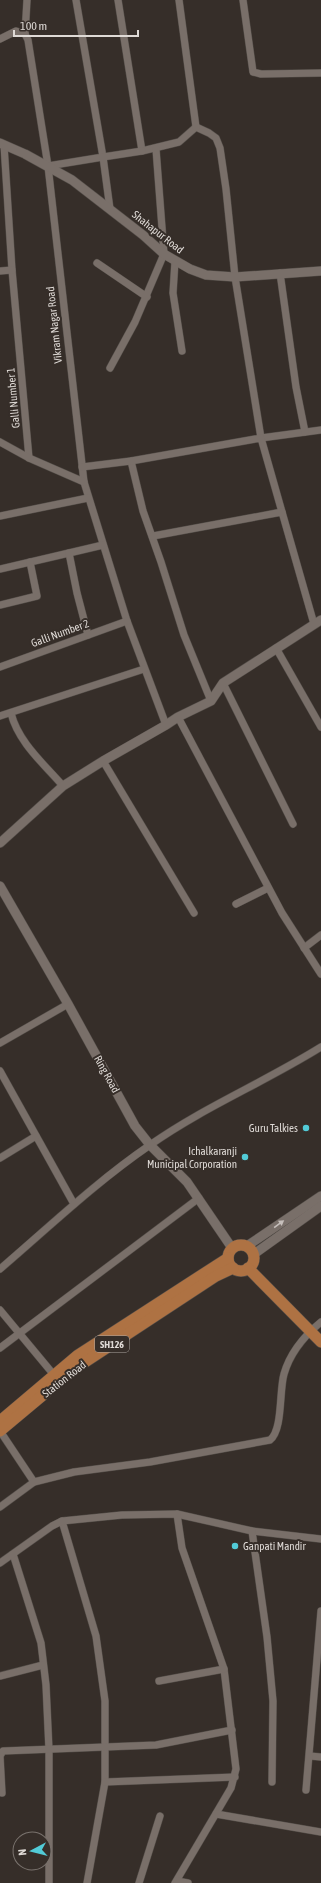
<svg xmlns="http://www.w3.org/2000/svg" width="321" height="1883" viewBox="0 0 321 1883" font-family="'Asap Condensed',sans-serif">
	<style>
		.lines { fill: none; stroke-linecap: round; stroke-linejoin: round }
		.street-casing { stroke: #534d48; stroke-width: 8 }
		.secondary-casing { stroke: #534d48; stroke-width: 10 }
		.primary-casing { stroke: #534d48; stroke-width: 12 }
		.street { stroke: #796f69; stroke-width: 7 }
		.secondary { stroke: #796f69; stroke-width: 9 }
		.primary { stroke: #ae7243; stroke-width: 11 }
		.oneway { fill: #c6bfbb }
		.poi-dot { fill: #52cbd7; stroke: #362e29; stroke-width: 1.5 }
		.labels { text-anchor: middle; stroke-width: 4; stroke-linejoin: round; paint-order: stroke }
		.shield { fill: #362e29; stroke: #aca6a2; stroke-width: 1 }
		.shield-label { font-size: 10px; font-weight: bold; fill: #dfdad6 }
		.street-label { font-size: 11px; fill: #dfdad6; stroke: #362e29 }
		.poi-label { font-size: 11px; fill: #dfdad6; stroke: #362e29; text-anchor: end }
	</style>
	<rect width="100%" height="100%" fill="#362e29"/>
	<g class="lines">
		<defs>
			<g id="street">
				<path d="M 118,0 L 142,151 L 179,142 L 196,127 L 209,133 L 216,138 L 220,148 L 226,189 L 235,277 L 261,438 L 321,430"/>
				<path d="M 179,0 L 196,127"/>
				<path d="M 243,0 L 253,72 L 261,74 L 321,73"/>
				<path d="M 25,34 L 27,0"/>
				<path d="M 0,39 L 16,31 L 25,34 L 28,40 L 48,166 L 84,482 L 127,621 L 166,725"/>
				<path d="M 4,145 L 12,270 L 29,458"/>
				<path d="M 48,166 L 103,157 L 76,0"/>
				<path d="M 110,209 L 103,157 L 142,151"/>
				<path d="M 175,261 L 173,293 L 182,351"/>
				<path d="M 97,263 L 147,297"/>
				<path d="M 0,271 L 12,270"/>
				<path d="M 280,273 L 296,387 L 305,432"/>
				<path d="M 110,368 L 135,322 L 164,254 L 156,149"/>
				<path d="M 0,442 L 29,458 L 84,482"/>
				<path d="M 131,461 L 143,511 L 161,562 L 184,635 L 211,701"/>
				<path d="M 82,467 L 131,461 L 261,438 L 282,512"/>
				<path d="M 0,516 L 88,498"/>
				<path d="M 153,536 L 282,512 L 314,624"/>
				<path d="M 0,569 L 69,553"/>
				<path d="M 0,605 L 37,596 L 30,562"/>
				<path d="M 88,635 L 77,593 L 69,553 L 103,545"/>
				<path d="M 276,648 L 321,727"/>
				<path d="M 0,667 L 127,621"/>
				<path d="M 223,683 L 293,824"/>
				<path d="M 11,713 C 18,742 44,764 63,786"/>
				<path d="M 0,716 L 144,669"/>
				<path d="M 178,717 L 282,913 L 321,974"/>
				<path d="M 103,761 L 194,913"/>
				<path d="M 236,904 L 268,888"/>
				<path d="M 304,948 L 321,935"/>
				<path d="M 0,1043 L 68,1004"/>
				<path d="M 0,1071 L 74,1204"/>
				<path d="M 0,1158 L 36,1136"/>
				<path d="M 0,1269 C 49,1227 96,1182 150,1145 C 204,1107 265,1082 321,1047"/>
				<path d="M 0,1310 L 54,1375"/>
				<path d="M 0,1348 L 199,1198"/>
				<path d="M 0,1431 L 34,1482"/>
				<path d="M 0,1507 L 34,1482 L 74,1472 L 150,1462 L 270,1440 C 283,1430 279,1391 284,1374 C 290,1353 304,1336 321,1322"/>
				<path d="M 177,1514 L 252,1531 L 321,1539"/>
				<path d="M 62,1521 L 96,1636 L 105,1701 L 105,1782 L 87,1883"/>
				<path d="M 252,1531 L 267,1637 L 273,1701 L 272,1782"/>
				<path d="M 13,1554 L 41,1643 L 46,1685 L 49,1750 L 49,1883"/>
				<path d="M 0,1563 L 52,1526 L 62,1521 L 122,1515 L 177,1514 L 182,1548 L 224,1669 L 236,1769 L 231,1788 L 175,1883"/>
				<path d="M 0,1676 L 43,1665"/>
				<path d="M 159,1681 L 224,1669"/>
				<path d="M 310,1756 L 321,1757"/>
				<path d="M 105,1782 L 235,1777"/>
				<path d="M 306,1790 L 321,1611"/>
				<path d="M 2,1793 L 0,1756 L 3,1751 L 156,1745 L 232,1730"/>
				<path d="M 216,1814 L 321,1832"/>
				<path d="M 177,1881 L 188,1883"/>
				<path d="M 139,1883 L 160,1816"/>
			</g>
			<g id="secondary">
				<path d="M 0,143 L 25,154 L 72,180 L 143,235 L 164,254 L 190,269 L 206,275 L 235,277 L 321,271"/>
				<path d="M 0,843 L 63,786 L 103,761 L 166,725 L 178,717 L 211,701 L 223,683 L 321,620"/>
				<path d="M 0,886 L 68,1004 L 135,1126 L 150,1145 L 187,1182 L 232,1248"/>
				<path d="M 247,1246 L 321,1196"/>
				<path d="M 254,1254 L 321,1206"/>
			</g>
			<g id="primary">
				<circle cx="241" cy="1258" r="13"/>
				<path d="M 248,1268 L 321,1342"/>
				<path d="M 0,1421 L 78,1355 L 228,1258"/>
				<path d="M 0,1431 L 73,1370 L 216,1276 L 233,1268"/>
			</g>
		</defs>
		<!-- street casing -->
		<use href="#street" class="street-casing"/>
		<!-- secondary casing -->
		<use href="#secondary" class="secondary-casing"/>
		<!-- primary casing -->
		<use href="#primary" class="primary-casing"/>
		<!-- street -->
		<use href="#street" class="street"/>
		<!-- secondary -->
		<use href="#secondary" class="secondary"/>
		<!-- primary -->
		<use href="#primary" class="primary"/>
	</g>
	<!-- one-way arrows -->
	<defs><path id="oneway-solid" d="M-6-.8H1V-3.2L6.5 0L1 3.2V.8H-6Z"/></defs>
	<use class="oneway" href="#oneway-solid" transform="translate(279 1224) rotate(-36)"/>
	<!-- markers -->
	<g class="poi-dot">
		<circle cx="306" cy="1128" r="4"/>
		<circle cx="245" cy="1157" r="4"/>
		<circle cx="235" cy="1546" r="4"/>
	</g>
	<g class="labels">
		<!-- shield labels -->
		<rect class="shield" x="95" y="1336" width="34" height="16" rx="3"/>
		<g class="shield-label">
			<text x="112" y="1348">SH126</text>
		</g>
		<!-- street labels -->
		<g class="street-label">
			<text transform="translate(158 232) rotate(38)" y="4">Shahapur Road</text>
			<text transform="translate(54 325) rotate(-96)" y="4">Vikram Nagar Road</text>
			<text transform="translate(13 398) rotate(-95)" y="4">Galli Number 1</text>
			<text transform="translate(60 633) rotate(-20)" y="4">Galli Number 2</text>
			<text transform="translate(107 1074) rotate(61)" y="4">Ring Road</text>
			<text transform="translate(64 1379) rotate(-38)" y="4">Station Road</text>
		</g>
		<!-- poi labels -->
		<g class="poi-label">
			<text x="298" y="1132">Guru Talkies</text>
			<text x="237" y="1155">Ichalkaranji<tspan x="237" dy="13">Municipal Corporation</tspan></text>
			<text x="243" y="1550" text-anchor="start">Ganpati Mandir</text>
		</g>
	</g>
	<!-- north arrow -->
	<g transform="translate(32 1851) rotate(263)"><circle r="19" fill="#362e29" stroke="#7a736e"/>
	<path d="M0-3L7 15L0 10L-7 15Z" fill="#52cbd7"/>
	<text y="-6" font-size="11" font-weight="bold" text-anchor="middle" fill="#dfdad6">N</text>
	</g>
	<!-- scale -->
	<path d="M14 30v6h124v-6" fill="none" stroke="#dfdad6" stroke-width="2"/>
	<text x="20" y="30" font-size="12" fill="#dfdad6" stroke="#362e29" stroke-width="3" paint-order="stroke">100 m</text>
</svg>
